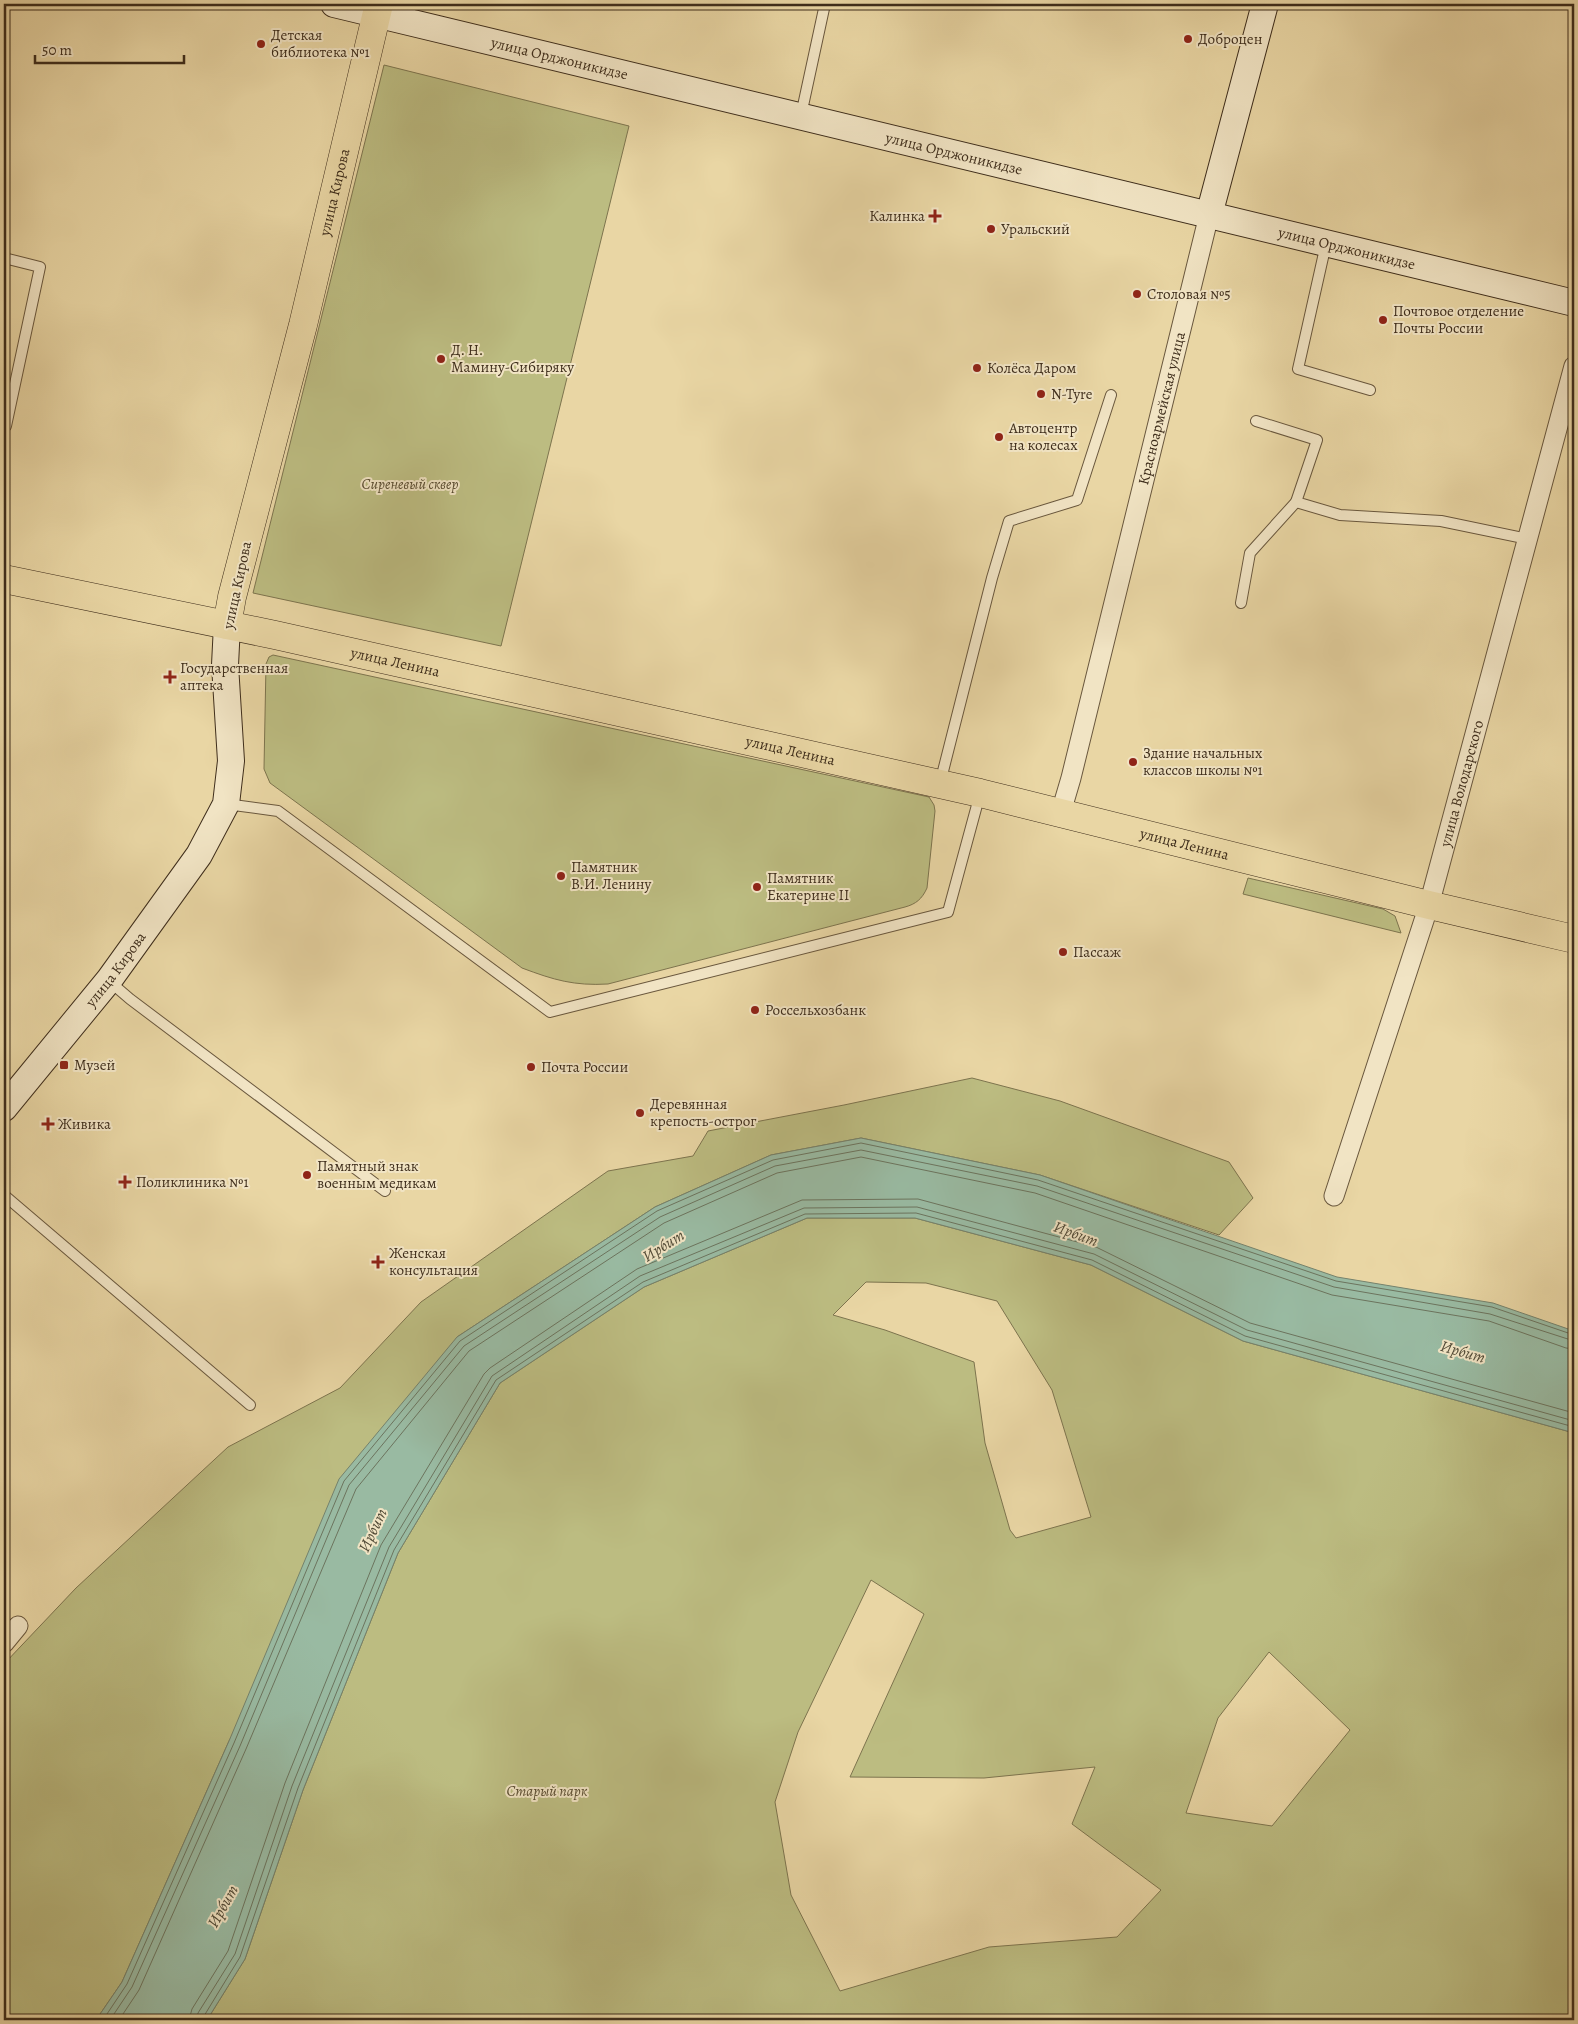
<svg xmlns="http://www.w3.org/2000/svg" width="1578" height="2024" viewBox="0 0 1578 2024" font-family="Alegreya,serif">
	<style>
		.green { fill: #bcbc81; stroke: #7d744e; fill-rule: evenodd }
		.water { fill: #99baa2; stroke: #75826c }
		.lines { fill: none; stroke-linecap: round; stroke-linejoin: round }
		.shore { stroke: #6c745e; stroke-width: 1 }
		.lane-casing { stroke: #69573d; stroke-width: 12 }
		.street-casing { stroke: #69573d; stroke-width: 21 }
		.secondary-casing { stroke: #3e2d1b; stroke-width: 28 }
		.primary-casing { stroke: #3e2d1b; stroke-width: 29 }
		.lane { stroke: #f1e4c4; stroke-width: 10 }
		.street { stroke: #f1e4c4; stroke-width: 19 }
		.secondary { stroke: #f1e4c4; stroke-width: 26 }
		.primary { stroke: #e9d6a4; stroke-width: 28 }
		.poi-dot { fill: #8f2418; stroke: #f1e4c4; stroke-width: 2 }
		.labels { text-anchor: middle; stroke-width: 4; stroke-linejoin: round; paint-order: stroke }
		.poi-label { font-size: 15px; fill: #3e2d1b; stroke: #f1e4c4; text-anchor: start }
		.street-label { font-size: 15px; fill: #3e2d1b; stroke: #f1e4c4 }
		.park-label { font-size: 15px; font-style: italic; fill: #574a2f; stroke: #f1e4c4 }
		.water-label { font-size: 16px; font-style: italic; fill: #504936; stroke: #f1e4c4 }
	</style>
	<rect width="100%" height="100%" fill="#e9d6a4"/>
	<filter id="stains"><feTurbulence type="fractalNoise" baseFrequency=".004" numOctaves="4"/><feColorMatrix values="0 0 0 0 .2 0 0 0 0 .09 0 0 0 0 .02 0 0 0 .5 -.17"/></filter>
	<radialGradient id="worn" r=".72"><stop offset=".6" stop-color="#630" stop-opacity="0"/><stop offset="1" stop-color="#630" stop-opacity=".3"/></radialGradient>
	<!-- green -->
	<g class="green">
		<path d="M 384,65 L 629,126 L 501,646 L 253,593 Z"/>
		<path d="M 273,655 L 929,797 L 934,805 L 935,811 L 927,888 C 922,899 916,904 905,907 L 608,984 C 574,986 554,980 522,968 L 270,783 L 264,769 L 266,664 L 269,657 Z"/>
		<path d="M 1248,878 L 1383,909 L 1395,916 L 1401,933 L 1243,894 Z"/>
		<path d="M 972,1078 L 1060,1101 L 1229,1162 L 1253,1198 L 1219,1235 L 1040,1175 L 861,1138 L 771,1155 L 655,1207 L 457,1337 L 229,1741 L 122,1982 L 96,2020 L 4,2020 L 4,1664 L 76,1588 L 228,1447 L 340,1388 L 421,1302 L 608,1171 L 693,1156 L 708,1131 L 844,1105 Z"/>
		<path d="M 807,1218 L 915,1218 L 1091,1265 L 1243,1341 L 1574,1433 L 1574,2020 L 207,2020 L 245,1959 L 303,1790 L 398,1553 L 500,1383 L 644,1287 ZM 866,1282 L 926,1283 L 997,1301 L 1052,1390 L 1091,1517 L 1016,1538 L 1010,1530 L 985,1443 L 974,1362 L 885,1330 L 833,1315 ZM 871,1580 L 924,1614 L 850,1777 L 984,1778 L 1095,1767 L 1072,1824 L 1161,1890 L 1117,1937 L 989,1947 L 840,1991 L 791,1895 L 775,1802 L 798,1732 ZM 1269,1652 L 1350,1730 L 1272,1826 L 1186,1813 L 1218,1718 Z"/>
	</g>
	<!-- water -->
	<path class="water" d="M 861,1138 L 1040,1175 L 1337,1277 L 1493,1303 L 1574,1331 L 1574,1433 L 1243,1341 L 1091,1265 L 915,1218 L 807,1218 L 644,1287 L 500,1383 L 398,1553 L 303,1790 L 245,1959 L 207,2020 L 96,2020 L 122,1982 L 229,1741 L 339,1479 L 457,1337 L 655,1207 L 771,1155 Z"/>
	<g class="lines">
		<!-- shore -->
		<g class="shore">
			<path d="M 103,2020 L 127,1984 L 234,1743 L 344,1481 L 460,1341 L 657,1211 L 773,1160 L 861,1143 L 1038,1180 L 1336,1281 L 1492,1307 L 1574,1335"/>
			<path d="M 110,2020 L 132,1987 L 240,1746 L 349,1485 L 464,1346 L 660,1217 L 775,1166 L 861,1150 L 1037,1186 L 1334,1287 L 1490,1314 L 1574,1341"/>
			<path d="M 119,2020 L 139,1990 L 246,1749 L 356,1489 L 469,1351 L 664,1223 L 777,1173 L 861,1157 L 1035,1193 L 1332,1295 L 1489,1321 L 1566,1348 L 1574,1349"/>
			<path d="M 189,2020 L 192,2009 L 228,1951 L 285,1783 L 381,1545 L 484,1374 L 490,1368 L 637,1269 L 802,1200 L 918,1199 L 1096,1247 L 1250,1323 L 1574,1413"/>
			<path d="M 197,2020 L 198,2013 L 235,1954 L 292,1786 L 389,1547 L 492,1376 L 640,1276 L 804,1208 L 917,1207 L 1094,1254 L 1247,1330 L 1574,1421"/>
			<path d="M 203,2020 L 204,2016 L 240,1957 L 298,1788 L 394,1550 L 496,1380 L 643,1282 L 805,1214 L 916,1213 L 1092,1260 L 1245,1336 L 1574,1427"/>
		</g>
		<defs>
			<g id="lane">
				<path d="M 801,115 L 825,4"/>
				<path d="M 1326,244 L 1298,369 L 1370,390"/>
				<path d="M 4,258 L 40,267 L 6,426 L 4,426"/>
				<path d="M 1256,421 L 1317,440 L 1296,502 L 1340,515 L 1441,521 L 1528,539"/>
				<path d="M 1241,603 L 1250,553 L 1296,502"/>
				<path d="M 940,783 L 992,578 L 1009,521 L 1077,500 L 1111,395"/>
				<path d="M 226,804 L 278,811 L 550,1012 L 948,912 L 980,794"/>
				<path d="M 109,981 L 130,999 L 385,1191"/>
				<path d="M 4,1195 L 250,1405"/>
			</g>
			<g id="street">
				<path id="s1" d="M 1061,812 L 1071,778 L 1209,215"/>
				<path id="s2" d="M 1334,1196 L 1429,905 L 1574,366"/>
				<path d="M 4,1643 L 18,1626"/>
			</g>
			<g id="secondary">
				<path id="s3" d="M 334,4 L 1574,303"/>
				<path d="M 1209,215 L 1265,4"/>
				<path id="s4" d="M 4,1108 L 109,980 L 199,855 L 226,804 L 231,761 L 225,665 L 227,625"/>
			</g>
			<g id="primary">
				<path id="s5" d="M 4,579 L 275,635 L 980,793 L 1429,905 L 1574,939"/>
				<path id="s6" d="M 227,625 L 232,597 L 303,325 L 379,4"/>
			</g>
		</defs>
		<!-- lane casing -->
		<use href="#lane" class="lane-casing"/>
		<!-- street casing -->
		<use href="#street" class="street-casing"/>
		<!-- secondary casing -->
		<use href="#secondary" class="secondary-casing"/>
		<!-- primary casing -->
		<use href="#primary" class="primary-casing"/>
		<!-- lane -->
		<use href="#lane" class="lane"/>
		<!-- street -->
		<use href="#street" class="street"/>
		<!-- secondary -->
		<use href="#secondary" class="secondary"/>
		<!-- primary -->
		<use href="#primary" class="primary"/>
	</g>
	<!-- markers -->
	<g class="poi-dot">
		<circle cx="1188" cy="39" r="5"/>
		<circle cx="261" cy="44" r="5"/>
		<path d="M932.5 208.5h5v5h5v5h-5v5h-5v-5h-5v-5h5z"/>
		<circle cx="991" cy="229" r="5"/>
		<circle cx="1137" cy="294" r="5"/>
		<circle cx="1383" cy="320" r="5"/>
		<circle cx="441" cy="359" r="5"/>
		<circle cx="977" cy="368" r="5"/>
		<circle cx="1041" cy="394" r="5"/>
		<circle cx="999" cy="437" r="5"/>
		<path d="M167.5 669.5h5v5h5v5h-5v5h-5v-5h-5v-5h5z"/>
		<circle cx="1133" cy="762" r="5"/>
		<circle cx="561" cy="876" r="5"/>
		<circle cx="757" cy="887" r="5"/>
		<circle cx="1063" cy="952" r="5"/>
		<circle cx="755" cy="1010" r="5"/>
		<rect x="59" y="1060" width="10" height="10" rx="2.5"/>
		<circle cx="531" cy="1067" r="5"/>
		<circle cx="640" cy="1113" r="5"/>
		<path d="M45.5 1116.5h5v5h5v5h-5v5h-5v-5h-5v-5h5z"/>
		<circle cx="307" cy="1175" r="5"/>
		<path d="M122.5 1174.5h5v5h5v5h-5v5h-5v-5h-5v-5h5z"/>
		<path d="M375.5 1254.5h5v5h5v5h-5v5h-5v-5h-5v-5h5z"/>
	</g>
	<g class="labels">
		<!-- poi labels -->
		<g class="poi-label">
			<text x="271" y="40">Детская<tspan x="271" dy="17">библиотека №1</tspan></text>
			<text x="1198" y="44">Доброцен</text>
			<text x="925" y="221" text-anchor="end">Калинка</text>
			<text x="1001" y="234">Уральский</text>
			<text x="1147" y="299">Столовая №5</text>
			<text x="1393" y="316">Почтовое отделение<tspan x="1393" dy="17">Почты России</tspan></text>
			<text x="451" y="355">Д. Н.<tspan x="451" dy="17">Мамину-Сибиряку</tspan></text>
			<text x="987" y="373">Колёса Даром</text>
			<text x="1051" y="399">N-Tyre</text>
			<text x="1009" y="433">Автоцентр<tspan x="1009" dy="17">на колесах</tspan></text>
			<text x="180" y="673">Государственная<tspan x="180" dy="17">аптека</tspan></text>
			<text x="1143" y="758">Здание начальных<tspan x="1143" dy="17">классов школы №1</tspan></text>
			<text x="571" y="872">Памятник<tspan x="571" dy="17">В.И. Ленину</tspan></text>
			<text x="767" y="883">Памятник<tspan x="767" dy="17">Екатерине II</tspan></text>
			<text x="1073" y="957">Пассаж</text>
			<text x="765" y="1015">Россельхозбанк</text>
			<text x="74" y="1070">Музей</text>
			<text x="541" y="1072">Почта России</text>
			<text x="650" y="1109">Деревянная<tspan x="650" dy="17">крепость-острог</tspan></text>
			<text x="58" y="1129">Живика</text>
			<text x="317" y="1171">Памятный знак<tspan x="317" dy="17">военным медикам</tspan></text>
			<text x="136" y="1187">Поликлиника №1</text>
			<text x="389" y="1258">Женская<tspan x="389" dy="17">консультация</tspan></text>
		</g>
		<!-- street labels -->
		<g class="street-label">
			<text dy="5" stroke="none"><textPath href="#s3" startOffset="232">улица Орджоникидзе</textPath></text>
			<text dy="5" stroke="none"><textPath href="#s3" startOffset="638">улица Орджоникидзе</textPath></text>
			<text dy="5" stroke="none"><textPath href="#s6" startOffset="446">улица Кирова</textPath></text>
			<text dy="5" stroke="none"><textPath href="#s3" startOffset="1042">улица Орджоникидзе</textPath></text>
			<text dy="5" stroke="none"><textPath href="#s1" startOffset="416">Красноармейская улица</textPath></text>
			<text transform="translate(237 585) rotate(-78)" y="5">улица Кирова</text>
			<text dy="5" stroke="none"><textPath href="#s5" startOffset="400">улица Ленина</textPath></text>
			<text dy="5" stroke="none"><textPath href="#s5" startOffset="805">улица Ленина</textPath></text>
			<text dy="5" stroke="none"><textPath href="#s2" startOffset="432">улица Володарского</textPath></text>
			<text dy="5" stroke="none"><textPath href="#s5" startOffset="1210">улица Ленина</textPath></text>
			<text dy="5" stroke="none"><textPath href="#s4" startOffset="178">улица Кирова</textPath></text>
		</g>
		<!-- park labels -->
		<g class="park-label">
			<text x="410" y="489">Сиреневый сквер</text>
			<text x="547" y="1796">Старый парк</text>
		</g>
		<!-- water labels -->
		<g class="water-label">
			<text transform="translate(1076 1233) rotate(20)" y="6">Ирбит</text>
			<text transform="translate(663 1245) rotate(-32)" y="6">Ирбит</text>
			<text transform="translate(1463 1351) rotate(16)" y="6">Ирбит</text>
			<text transform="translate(372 1530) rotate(-65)" y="6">Ирбит</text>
			<text transform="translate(222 1906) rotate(-61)" y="6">Ирбит</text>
		</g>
	</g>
	<!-- margin -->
	<rect width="1578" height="2024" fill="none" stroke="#e9d6a4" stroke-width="20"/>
	<rect x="5" y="5" width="1568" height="2014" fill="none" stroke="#3e2d1b" stroke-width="2.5"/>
	<rect x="10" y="10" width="1558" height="2004" fill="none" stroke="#3e2d1b"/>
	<!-- scale -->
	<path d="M35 55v8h149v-8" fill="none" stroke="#3e2d1b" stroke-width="2.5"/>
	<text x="42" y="55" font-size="15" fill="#3e2d1b" stroke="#f1e4c4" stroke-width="4" paint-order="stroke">50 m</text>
	<rect width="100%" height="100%" filter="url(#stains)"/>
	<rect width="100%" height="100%" fill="url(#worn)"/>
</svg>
